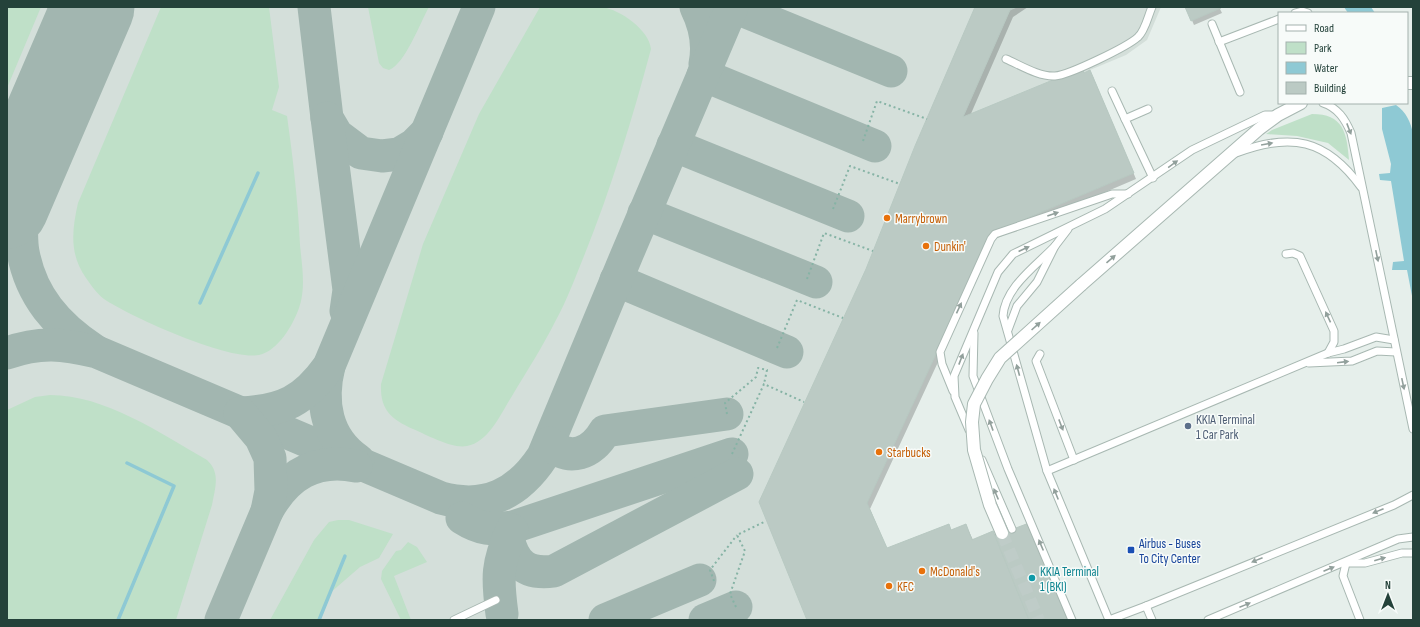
<svg xmlns="http://www.w3.org/2000/svg" width="1420" height="627" viewBox="0 0 1420 627" font-family="'Sofia Sans Condensed',sans-serif">
	<style>
		.built { fill: #d4dfda }
		.green { fill: #bfe0c8 }
		.water { fill: #8ec9d4 }
		.shadow { fill: #0003 }
		.lines { fill: none; stroke-linecap: round; stroke-linejoin: round }
		.stream { stroke: #8ec9d4; stroke-width: 3.5 }
		.taxiway { stroke: #a2b6b0; stroke-width: 33 }
		.runway { stroke: #a2b6b0; stroke-width: 83 }
		.building { fill: #bbcac4; stroke: #b8c9c2 }
		.street-tunnel { stroke: #bfccc8; stroke-width: 12; stroke-dasharray: 12 6; stroke-linecap: butt }
		.lane-casing { stroke: #a8b8b2; stroke-width: 9 }
		.street-casing { stroke: #a8b8b2; stroke-width: 14 }
		.path { stroke: #86b3a5; stroke-width: 2; stroke-dasharray: 2 3; stroke-linecap: butt }
		.lane { stroke: #fff; stroke-width: 7 }
		.street { stroke: #fff; stroke-width: 12 }
		.street-bridge-casing { stroke: #a8b8b2; stroke-width: 14; stroke-linecap: butt }
		.street-bridge { stroke: #fff; stroke-width: 12 }
		.oneway { fill: #92a09c }
		.food-dot { fill: #e8710a; stroke: #f7fbf9; stroke-width: 1.5 }
		.service-dot { fill: #5c6f8a; stroke: #f7fbf9; stroke-width: 1.5 }
		.transit-dot { fill: #1a4fb4; stroke: #f7fbf9; stroke-width: 1.5 }
		.culture-dot { fill: #0f9aa8; stroke: #f7fbf9; stroke-width: 1.5 }
		.labels { text-anchor: middle; stroke-width: 3; stroke-linejoin: round; paint-order: stroke }
		.food-label { font-size: 13px; fill: #c56008; stroke: #f7fbf9; text-anchor: start }
		.service-label { font-size: 13px; fill: #4e5e75; stroke: #f7fbf9; text-anchor: start }
		.transit-label { font-size: 13px; fill: #164399; stroke: #f7fbf9; text-anchor: start }
		.culture-label { font-size: 13px; fill: #0d838f; stroke: #f7fbf9; text-anchor: start }
	</style>
	<rect width="100%" height="100%" fill="#e6efeb"/>
	<!-- built -->
	<path class="built" d="M 7,7 L 1161,7 L 1147,40 L 1126,55 L 1090,70 L 1134,173 L 992,233 L 867,503 L 887,548 L 949,524 L 951,530 L 966,524 L 972,539 L 993,531 L 996,536 L 1029,523 L 1068,620 L 7,620 Z"/>
	<!-- green -->
	<g class="green">
		<path d="M 7,7 L 41,7 L 7,88 Z"/>
		<path d="M 161,7 L 269,7 L 279,87 L 272,110 L 287,116 C 293,159 298,201 300,245 C 302,266 306,288 299,308 C 293,325 278,351 259,355 C 228,361 131,317 104,299 C 97,294 91,285 86,278 C 69,254 72,230 78,203 Z"/>
		<path d="M 368,7 L 429,7 C 420,23 405,64 389,70 L 383,68 L 379,63 Z"/>
		<path d="M 540,7 C 560,7 582,4 602,7 C 621,10 649,30 651,49 C 632,120 611,189 584,256 C 575,278 567,300 556,320 C 543,346 527,371 512,396 C 501,413 489,442 467,446 C 452,449 427,435 413,429 C 390,419 380,409 381,384 L 423,244 L 479,114 Z"/>
		<path d="M 1312,114 C 1343,114 1347,132 1349,160 L 1328,143 L 1297,136 L 1266,134 L 1272,130 Z"/>
		<path d="M 50,395 C 105,395 160,433 207,460 C 221,473 215,488 212,505 L 176,620 L 7,620 L 7,410 L 35,397 Z"/>
		<path d="M 338,520 L 349,520 L 393,534 L 379,558 L 360,567 L 330,593 L 319,620 L 270,620 L 314,540 L 329,522 Z"/>
		<path d="M 408,542 L 417,547 L 427,562 L 394,576 L 411,620 L 401,620 L 381,579 L 382,571 L 396,551 L 401,550 Z"/>
	</g>
	<!-- water -->
	<g class="water">
		<path d="M 1344,7 L 1371,7 L 1375,13 L 1348,13 Z"/>
		<path d="M 1396,105 C 1406,112 1411,122 1413,134 L 1413,301 L 1407,270 L 1392,270 L 1393,262 L 1404,261 L 1391,181 L 1380,180 L 1379,174 L 1390,173 L 1391,164 L 1382,129 L 1382,108 Z"/>
	</g>
	<!-- shadow -->
	<g class="shadow">
		<path d="M 976,7 L 1028,7 L 1013,17 L 970,116 L 1082,69 L 1085,74 L 1093,77 L 1136,179 L 995,239 L 870,509 L 887,549 L 948,525 L 952,531 L 966,525 L 973,540 L 993,532 L 996,537 L 1028,524 L 1068,620 L 808,620 Z"/>
		<path d="M 1186,7 L 1219,7 L 1222,13 L 1194,25 Z"/>
	</g>
	<g class="lines">
		<!-- stream -->
		<g class="stream">
			<path d="M 200,303 L 258,173"/>
			<path d="M 118,620 L 174,486 L 127,463"/>
			<path d="M 319,620 L 345,556"/>
		</g>
		<!-- taxiway -->
		<g class="taxiway">
			<path d="M 314,7 L 327,118 L 337,135 L 361,153 L 382,156 L 399,154 L 414,145 L 427,132"/>
			<path d="M 696,7 C 705,25 709,44 705,64"/>
			<path d="M 734,7 L 891,71"/>
			<path d="M 703,75 L 875,146"/>
			<path d="M 327,118 L 349,290 L 346,311"/>
			<path d="M 673,145 L 848,216"/>
			<path d="M 15,188 C 17,199 20,210 21,221 C 22,231 21,242 23,252 C 31,296 57,326 94,350"/>
			<path d="M 644,213 L 816,282"/>
			<path d="M 616,280 L 787,352"/>
			<path d="M 7,353 C 41,341 63,344 97,352 L 441,498 C 486,510 518,494 543,456 L 628,252 L 732,7"/>
			<path d="M 329,366 C 320,402 326,438 358,460"/>
			<path d="M 240,413 C 283,411 304,401 329,366 L 479,7"/>
			<path d="M 549,443 C 570,463 592,453 605,431 L 727,414"/>
			<path d="M 267,511 C 287,475 315,458 356,466"/>
			<path d="M 462,518 C 481,530 491,530 513,527 L 732,454"/>
			<path d="M 508,538 C 514,564 527,575 554,571 L 737,474"/>
			<path d="M 502,614 C 497,577 497,564 512,530"/>
			<path d="M 221,620 L 267,511 L 271,491 L 270,458 L 261,438 L 240,413"/>
			<path d="M 605,620 L 700,580"/>
			<path d="M 705,620 L 736,607"/>
		</g>
		<!-- runway -->
		<path class="runway" d="M 7,207 L 93,7"/>
	</g>
	<!-- building -->
	<g class="building">
		<path d="M 975,7 L 1017,7 L 1010,10 L 963,117 L 1082,68 L 1084,73 L 1090,70 L 1134,173 L 992,233 L 867,503 L 887,548 L 949,524 L 951,530 L 966,524 L 972,540 L 993,531 L 1029,620 L 807,620 L 759,502 L 866,269 L 915,146 Z"/>
		<path d="M 1185,7 L 1220,7 L 1221,8 L 1191,21 Z"/>
		<path d="M 1029,523 L 1068,620 L 1029,620 L 995,536 Z"/>
	</g>
	<g class="lines">
		<!-- street-tunnel -->
		<path class="street-tunnel" d="M 1002,533 L 1039,620"/>
		<defs>
			<g id="lane">
				<path d="M 1295,13 L 1302,11 L 1308,13"/>
				<path d="M 1212,24 L 1240,92"/>
				<path d="M 1219,42 L 1279,19"/>
				<path d="M 1006,59 C 1020,65 1039,77 1055,76 C 1069,75 1127,47 1138,37 C 1145,31 1148,16 1152,7"/>
				<path d="M 1112,91 L 1125,119"/>
				<path d="M 1323,103 C 1338,108 1345,119 1351,133 L 1413,429"/>
				<path d="M 1148,109 L 1125,119 L 1153,178"/>
				<path d="M 1236,153 C 1291,132 1326,139 1361,187"/>
				<path d="M 1055,246 C 1036,266 1005,287 1003,316 L 1047,471 L 1109,620"/>
				<path d="M 1286,254 L 1293,253 L 1300,256 L 1334,331 L 1334,342 L 1328,353"/>
				<path d="M 1008,330 L 1017,306 L 1037,282 L 1055,246 L 1068,229"/>
				<path d="M 974,333 L 973,376 L 1008,469 L 1072,620"/>
				<path d="M 1040,354 L 1036,361 L 1074,460"/>
				<path d="M 1309,363 L 1352,361 L 1377,351 L 1396,352"/>
				<path d="M 953,391 L 942,364 L 940,352 L 991,239 L 995,234 L 1112,194 L 1128,194"/>
				<path d="M 969,430 L 955,397 L 954,376 L 998,272 L 1013,254 L 1105,209 L 1192,150 L 1265,115 L 1278,115"/>
				<path d="M 982,460 L 1012,529"/>
				<path d="M 1047,471 L 1328,353 L 1344,349 L 1376,337 L 1394,340"/>
				<path d="M 1346,563 L 1365,563 L 1402,553 L 1413,553"/>
				<path d="M 1346,563 L 1343,576 L 1360,620"/>
				<path d="M 1146,606 L 1152,620"/>
				<path d="M 454,620 L 496,600"/>
				<path d="M 1109,620 L 1146,606 L 1394,505 L 1413,495"/>
				<path d="M 1208,620 L 1398,539 L 1413,537"/>
			</g>
			<g id="street">
				<path d="M 1407,83 L 1413,83"/>
				<path d="M 1081,285 L 1259,129 L 1278,115 L 1301,103"/>
			</g>
		</defs>
		<!-- lane casing -->
		<use href="#lane" class="lane-casing"/>
		<!-- street casing -->
		<use href="#street" class="street-casing"/>
		<!-- path -->
		<g class="path">
			<path d="M 863,141 L 877,101 L 927,119"/>
			<path d="M 833,209 L 850,166 L 900,184"/>
			<path d="M 807,279 L 824,233 L 873,251"/>
			<path d="M 777,348 L 797,300 L 843,318"/>
			<path d="M 727,414 L 725,403 L 756,377 L 758,368 L 767,370 L 764,384"/>
			<path d="M 732,454 L 764,384 L 804,402"/>
			<path d="M 714,581 L 710,570 L 737,535"/>
			<path d="M 736,607 L 730,594 L 745,551 L 737,535 L 766,521"/>
		</g>
		<!-- lane -->
		<use href="#lane" class="lane"/>
		<!-- street -->
		<use href="#street" class="street"/>
		<defs>
			<path id="street-bridge" d="M 1002,533 L 990,505 L 974,450 L 972,422 L 974,404 L 987,379 L 1000,358 L 1081,285"/>
		</defs>
		<!-- street-bridge casing -->
		<use href="#street-bridge" class="street-bridge-casing"/>
		<!-- street-bridge -->
		<use href="#street-bridge" class="street-bridge"/>
	</g>
	<!-- one-way arrows -->
	<defs><path id="oneway-solid" d="M-6-.8H1V-3.2L6.5 0L1 3.2V.8H-6Z"/></defs>
	<g class="oneway">
		<use href="#oneway-solid" transform="translate(1349 129) rotate(69)"/>
		<use href="#oneway-solid" transform="translate(1267 144) rotate(-10)"/>
		<use href="#oneway-solid" transform="translate(1173 164) rotate(-36)"/>
		<use href="#oneway-solid" transform="translate(1053 214) rotate(-19)"/>
		<use href="#oneway-solid" transform="translate(1024 249) rotate(-25)"/>
		<use href="#oneway-solid" transform="translate(1377 256) rotate(78)"/>
		<use href="#oneway-solid" transform="translate(1111 259) rotate(-41)"/>
		<use href="#oneway-solid" transform="translate(959 308) rotate(-65)"/>
		<use href="#oneway-solid" transform="translate(1328 317) rotate(-115)"/>
		<use href="#oneway-solid" transform="translate(1036 326) rotate(-42)"/>
		<use href="#oneway-solid" transform="translate(961 359) rotate(-69)"/>
		<use href="#oneway-solid" transform="translate(1343 362) rotate(-7)"/>
		<use href="#oneway-solid" transform="translate(1018 370) rotate(-105)"/>
		<use href="#oneway-solid" transform="translate(1403 384) rotate(78)"/>
		<use href="#oneway-solid" transform="translate(991 425) rotate(-110)"/>
		<use href="#oneway-solid" transform="translate(1061 425) rotate(69)"/>
		<use href="#oneway-solid" transform="translate(996 494) rotate(-113)"/>
		<use href="#oneway-solid" transform="translate(1056 494) rotate(-112)"/>
		<use href="#oneway-solid" transform="translate(1378 511) rotate(158)"/>
		<use href="#oneway-solid" transform="translate(1041 545) rotate(-113)"/>
		<use href="#oneway-solid" transform="translate(1380 559) rotate(-16)"/>
		<use href="#oneway-solid" transform="translate(1257 560) rotate(158)"/>
		<use href="#oneway-solid" transform="translate(1329 569) rotate(-23)"/>
		<use href="#oneway-solid" transform="translate(1245 605) rotate(-22)"/>
	</g>
	<!-- markers -->
	<g class="food-dot">
		<circle cx="887" cy="218" r="4"/>
		<circle cx="926" cy="246" r="4"/>
		<circle cx="879" cy="452" r="4"/>
		<circle cx="922" cy="571" r="4"/>
		<circle cx="889" cy="586" r="4"/>
	</g>
	<circle class="service-dot" cx="1188" cy="426" r="4"/>
	<rect class="transit-dot" x="1127" y="546" width="8" height="8" rx="2"/>
	<circle class="culture-dot" cx="1032" cy="578" r="4"/>
	<g class="labels">
		<!-- food labels -->
		<g class="food-label">
			<text x="895" y="223">Marrybrown</text>
			<text x="934" y="251">Dunkin'</text>
			<text x="887" y="457">Starbucks</text>
			<text x="930" y="576">McDonald's</text>
			<text x="897" y="591">KFC</text>
		</g>
		<!-- service labels -->
		<g class="service-label">
			<text x="1196" y="424">KKIA Terminal<tspan x="1196" dy="15">1 Car Park</tspan></text>
		</g>
		<!-- transit labels -->
		<g class="transit-label">
			<text x="1139" y="548">Airbus - Buses<tspan x="1139" dy="15">To City Center</tspan></text>
		</g>
		<!-- culture labels -->
		<g class="culture-label">
			<text x="1040" y="576">KKIA Terminal<tspan x="1040" dy="15">1 (BKI)</tspan></text>
		</g>
	</g>
	<!-- border -->
	<rect width="1420" height="627" fill="none" stroke="#24423a" stroke-width="16"/>
	<!-- legend -->
	<rect x="1278" y="12" width="130" height="92" fill="#f7fbf9" stroke="#a3b1ad"/>
	<rect x="1286" y="25" width="20" height="6" fill="#ffffff" stroke="#a3b1ad"/>
	<text x="1314" y="32" font-size="12" fill="#24423a">Road</text>
	<rect x="1286" y="42" width="20" height="12" fill="#bfe0c8" stroke="#a3b1ad"/>
	<text x="1314" y="52" font-size="12" fill="#24423a">Park</text>
	<rect x="1286" y="62" width="20" height="12" fill="#8ec9d4" stroke="#a3b1ad"/>
	<text x="1314" y="72" font-size="12" fill="#24423a">Water</text>
	<rect x="1286" y="82" width="20" height="12" fill="#bbcac4" stroke="#a3b1ad"/>
	<text x="1314" y="92" font-size="12" fill="#24423a">Building</text>
	<!-- north arrow -->
	<g transform="translate(1388 595)" stroke="#f7fbf9" stroke-width="3" paint-order="stroke">
	<path d="M0-3L7 15L0 10L-7 15Z" fill="#24423a"/>
	<text y="-6" font-size="11" font-weight="bold" text-anchor="middle" fill="#24423a">N</text>
	</g>
</svg>
